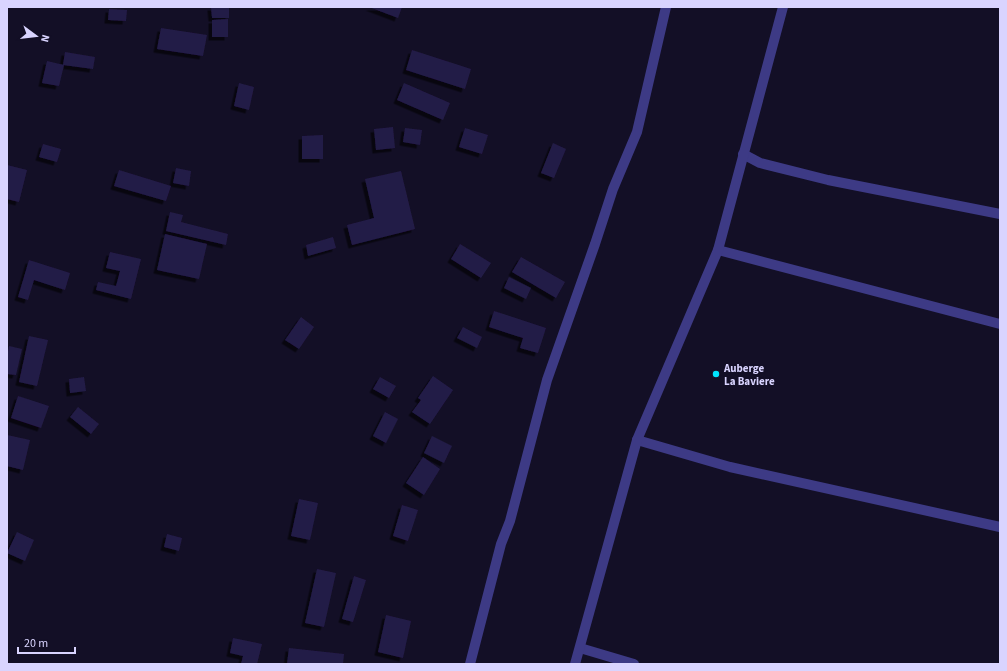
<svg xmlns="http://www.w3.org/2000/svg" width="1007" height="671" viewBox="0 0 1007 671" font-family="'Source Sans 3',sans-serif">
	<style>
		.building { fill: #241b47; filter: url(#shadow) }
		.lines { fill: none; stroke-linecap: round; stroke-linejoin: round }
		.street { stroke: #3d3a85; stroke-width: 10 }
		.poi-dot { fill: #00e5ff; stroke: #130f26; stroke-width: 1.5 }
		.labels { text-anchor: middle; stroke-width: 3.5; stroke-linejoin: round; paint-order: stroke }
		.poi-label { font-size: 11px; font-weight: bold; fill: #d9d4ff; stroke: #130f26; text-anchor: start }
	</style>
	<defs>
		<filter id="shadow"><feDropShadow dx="-3.5" dy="3.5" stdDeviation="0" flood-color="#0009"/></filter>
	</defs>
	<rect width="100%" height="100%" fill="#130f26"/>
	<!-- building -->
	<g class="building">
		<path d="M 211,7 L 229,7 L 229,18 L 212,18 Z"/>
		<path d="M 369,7 L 402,7 L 398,18 Z"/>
		<path d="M 109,9 L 127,10 L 126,21 L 108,20 Z"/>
		<path d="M 228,19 L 228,37 L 212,37 L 212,20 Z"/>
		<path d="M 161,28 L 207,35 L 203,56 L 157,49 Z"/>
		<path d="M 412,50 L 471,69 L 465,89 L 406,70 Z"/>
		<path d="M 65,52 L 95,57 L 93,69 L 63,65 Z"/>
		<path d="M 47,61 L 64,65 L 59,86 L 42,83 Z"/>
		<path d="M 239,83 L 254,87 L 249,110 L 234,106 Z"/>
		<path d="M 404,83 L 450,103 L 443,120 L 397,100 Z"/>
		<path d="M 393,127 L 395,148 L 376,150 L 374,129 Z"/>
		<path d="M 405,128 L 422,130 L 420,145 L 403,142 Z"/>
		<path d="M 465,128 L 488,135 L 482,154 L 459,147 Z"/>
		<path d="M 323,135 L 323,159 L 302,159 L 302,136 Z"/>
		<path d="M 553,143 L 566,149 L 554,178 L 541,173 Z"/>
		<path d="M 43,144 L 61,149 L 57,162 L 39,157 Z"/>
		<path d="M 7,165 L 27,170 L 19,202 L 7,199 Z"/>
		<path d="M 176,168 L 191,171 L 189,186 L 173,183 Z"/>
		<path d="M 119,170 L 171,186 L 166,201 L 114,186 Z"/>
		<path d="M 401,171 L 415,229 L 352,245 L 347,225 L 374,218 L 365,179 Z"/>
		<path d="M 170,212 L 183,215 L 181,222 L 228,234 L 226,245 L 166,231 Z"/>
		<path d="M 165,234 L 207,244 L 199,279 L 157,270 Z"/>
		<path d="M 333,237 L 336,248 L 308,256 L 306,245 Z"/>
		<path d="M 460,244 L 491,263 L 481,278 L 451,259 Z"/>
		<path d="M 110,252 L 141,259 L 131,299 L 96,290 L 98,282 L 116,286 L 120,271 L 106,268 Z"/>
		<path d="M 521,257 L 565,282 L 556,298 L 512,272 Z"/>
		<path d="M 29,260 L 70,273 L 65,290 L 34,280 L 28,300 L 18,297 Z"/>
		<path d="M 509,277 L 531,288 L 526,299 L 504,288 Z"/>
		<path d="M 494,311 L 546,328 L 538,353 L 520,348 L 523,338 L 489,327 Z"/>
		<path d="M 301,317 L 314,327 L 299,349 L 285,340 Z"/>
		<path d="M 463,327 L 482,337 L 477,348 L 457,338 Z"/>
		<path d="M 29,336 L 48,340 L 37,386 L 19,382 Z"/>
		<path d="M 9,346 L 22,349 L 16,375 L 7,374 L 7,357 Z"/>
		<path d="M 433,376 L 453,390 L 430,424 L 412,412 L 421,400 L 418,398 Z"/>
		<path d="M 84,377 L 86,391 L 70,393 L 69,379 Z"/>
		<path d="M 380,377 L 396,386 L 389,398 L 373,389 Z"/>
		<path d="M 18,396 L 49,406 L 41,428 L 11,418 Z"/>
		<path d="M 78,407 L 99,424 L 91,434 L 70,417 Z"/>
		<path d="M 385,412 L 398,419 L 386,443 L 373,436 Z"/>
		<path d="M 7,435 L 30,440 L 23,470 L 7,466 Z"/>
		<path d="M 432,436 L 452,446 L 444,463 L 424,453 Z"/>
		<path d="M 423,457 L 440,469 L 424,495 L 406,483 Z"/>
		<path d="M 299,499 L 318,503 L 310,540 L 291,536 Z"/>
		<path d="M 402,505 L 418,510 L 408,541 L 393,536 Z"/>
		<path d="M 17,532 L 34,540 L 25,561 L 7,553 Z"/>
		<path d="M 167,534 L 182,538 L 179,551 L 164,547 Z"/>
		<path d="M 317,569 L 336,573 L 324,627 L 305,623 Z"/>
		<path d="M 354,576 L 366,580 L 353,622 L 342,619 Z"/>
		<path d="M 386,615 L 411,621 L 403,658 L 378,652 Z"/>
		<path d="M 233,638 L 262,644 L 257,664 L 241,664 L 243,656 L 230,653 Z"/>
		<path d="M 289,648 L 344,654 L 343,664 L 287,664 Z"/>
	</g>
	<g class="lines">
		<!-- street -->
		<g class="street">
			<path d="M 743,154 L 760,163 L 828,180 L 1000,214"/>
			<path d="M 718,250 L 1000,324"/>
			<path d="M 637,440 L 730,467 L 1000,527"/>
			<path d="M 580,648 L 634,664"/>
			<path d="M 470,664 L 501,544 L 510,521 L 547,380 L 595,244 L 613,189 L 637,132 L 666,7"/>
			<path d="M 575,664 L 637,440 L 718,250 L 783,7"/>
		</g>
	</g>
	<!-- markers -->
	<circle class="poi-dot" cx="716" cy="374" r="4"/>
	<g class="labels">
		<!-- poi labels -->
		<g class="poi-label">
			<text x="724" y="372">Auberge<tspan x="724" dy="13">La Baviere</tspan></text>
		</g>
	</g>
	<!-- border -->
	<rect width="1007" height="671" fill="none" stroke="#d9d4ff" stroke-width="16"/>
	<!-- north arrow -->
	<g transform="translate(36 36) rotate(105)" stroke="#130f26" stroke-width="3" paint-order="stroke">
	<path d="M0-3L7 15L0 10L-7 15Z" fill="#d9d4ff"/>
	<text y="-6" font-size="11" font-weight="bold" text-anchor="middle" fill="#d9d4ff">N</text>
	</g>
	<!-- scale -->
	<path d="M18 647v6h57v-6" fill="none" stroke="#d9d4ff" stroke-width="2"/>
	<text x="24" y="647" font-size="12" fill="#d9d4ff" stroke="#130f26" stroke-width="3" paint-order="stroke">20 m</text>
</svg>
